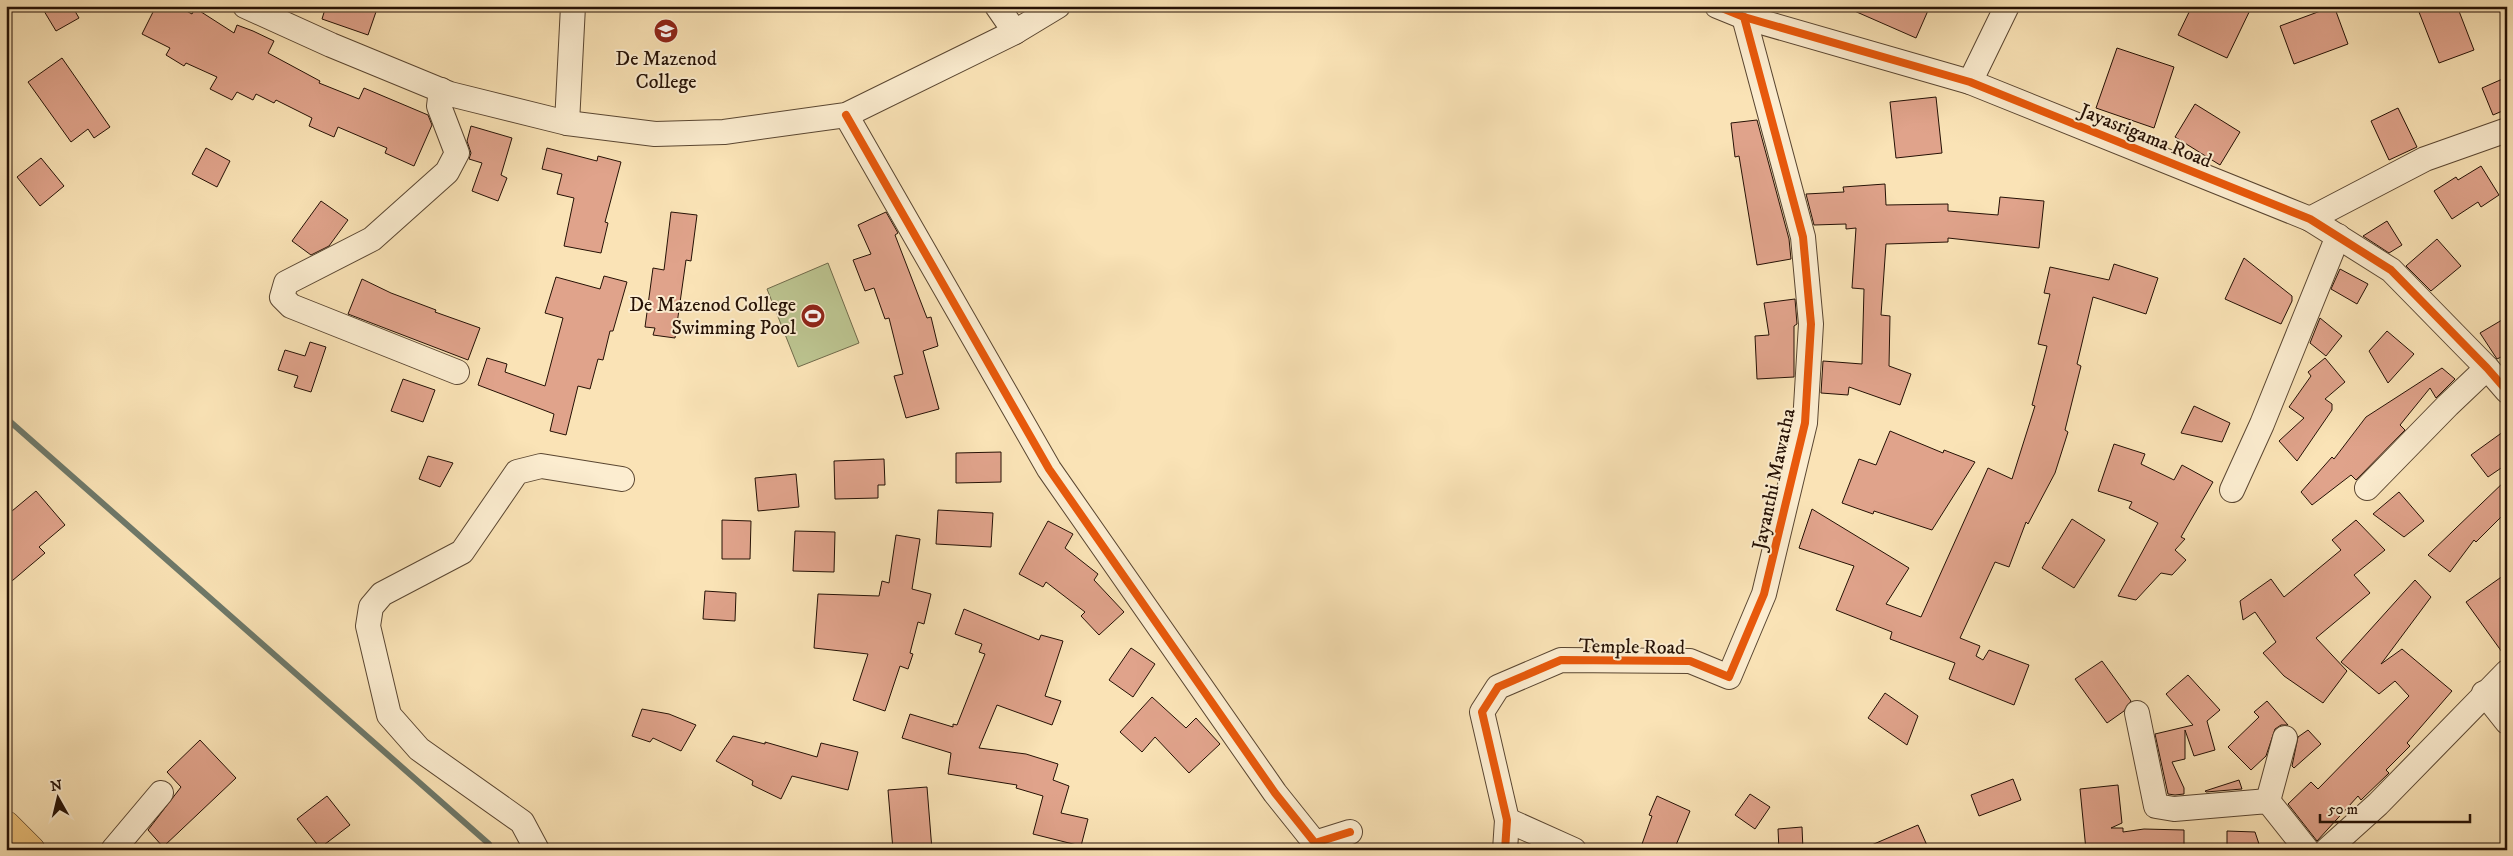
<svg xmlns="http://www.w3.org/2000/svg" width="2513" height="856" viewBox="0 0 2513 856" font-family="'IM FELL DW Pica',serif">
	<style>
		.grass { fill: #bcc490; stroke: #706a4a }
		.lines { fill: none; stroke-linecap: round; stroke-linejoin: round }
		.stream { stroke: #6e796a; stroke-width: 6 }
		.building { fill: #e0a38b; stroke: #251105 }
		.minor-casing { stroke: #5a4631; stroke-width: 26 }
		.major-casing { stroke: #251105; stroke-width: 29 }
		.minor { stroke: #fcedd0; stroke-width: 24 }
		.major { stroke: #edc27b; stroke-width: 28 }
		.cycleway-casing { stroke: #fcedd0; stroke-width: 11 }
		.cycleway { stroke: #e8590c; stroke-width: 8 }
		.labels { text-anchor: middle; stroke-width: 4; stroke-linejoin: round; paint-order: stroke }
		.poi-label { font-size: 20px; fill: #251105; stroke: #fcedd0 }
		.street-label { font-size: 20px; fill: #251105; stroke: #fcedd0 }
	</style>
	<rect width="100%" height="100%" fill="#fae3b6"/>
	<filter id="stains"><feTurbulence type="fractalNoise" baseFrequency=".004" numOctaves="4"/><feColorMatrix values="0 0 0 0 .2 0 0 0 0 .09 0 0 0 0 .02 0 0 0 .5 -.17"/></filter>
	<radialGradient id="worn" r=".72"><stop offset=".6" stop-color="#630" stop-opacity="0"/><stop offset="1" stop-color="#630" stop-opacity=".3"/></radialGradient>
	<!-- grass -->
	<path class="grass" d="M 828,263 L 859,343 L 798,367 L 767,289 Z"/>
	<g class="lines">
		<!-- stream -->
		<path class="stream" d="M 6,418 L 489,844"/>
	</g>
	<!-- building -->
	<g class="building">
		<path d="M 41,6 L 72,6 L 79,18 L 56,31 Z"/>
		<path d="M 156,6 L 177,6 L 192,14 L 195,8 L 234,33 L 237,25 L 253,31 L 274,41 L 268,53 L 320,81 L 319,83 L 359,99 L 364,88 L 428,115 L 432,125 L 414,166 L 385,153 L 387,148 L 338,127 L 334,137 L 309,126 L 312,118 L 276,100 L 274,103 L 256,94 L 253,100 L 237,92 L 232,100 L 210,89 L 217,77 L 186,63 L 184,66 L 166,55 L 170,48 L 142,34 Z"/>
		<path d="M 326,6 L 378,6 L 368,35 L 322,19 Z"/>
		<path d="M 1843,6 L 1930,6 L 1916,38 Z"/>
		<path d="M 2192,6 L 2252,6 L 2227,58 L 2178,35 Z"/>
		<path d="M 2334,6 L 2348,44 L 2294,64 L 2280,26 Z"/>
		<path d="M 2433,6 L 2457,6 L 2474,50 L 2439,63 L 2419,12 Z"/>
		<path d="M 2117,48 L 2174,67 L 2154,128 L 2096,108 Z"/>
		<path d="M 62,58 L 110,127 L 94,138 L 88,129 L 71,142 L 28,82 Z"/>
		<path d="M 2507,77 L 2507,109 L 2493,115 L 2482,88 Z"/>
		<path d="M 1936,97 L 1942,153 L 1896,158 L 1890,102 Z"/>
		<path d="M 2195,104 L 2240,132 L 2220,165 L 2175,137 Z"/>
		<path d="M 2398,108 L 2417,147 L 2389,160 L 2371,121 Z"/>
		<path d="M 1757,120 L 1789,239 L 1791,259 L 1757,265 L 1739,156 L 1735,157 L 1731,123 Z"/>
		<path d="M 471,126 L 512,138 L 501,175 L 507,178 L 498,201 L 472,191 L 482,163 L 469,159 L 471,153 L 467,141 Z"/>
		<path d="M 206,148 L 230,161 L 217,187 L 192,174 Z"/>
		<path d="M 547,148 L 597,161 L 598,156 L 621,162 L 605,222 L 608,223 L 601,253 L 564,246 L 574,198 L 557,194 L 562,174 L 542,169 Z"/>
		<path d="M 41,158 L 64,186 L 40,206 L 17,177 Z"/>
		<path d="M 2481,166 L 2499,195 L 2481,207 L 2478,202 L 2452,219 L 2434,191 L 2456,177 L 2458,180 Z"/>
		<path d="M 1885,184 L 1886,205 L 1948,204 L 1948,211 L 1998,215 L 2000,197 L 2044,201 L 2039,248 L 1948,238 L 1948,242 L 1886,244 L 1881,315 L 1890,316 L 1889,366 L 1911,374 L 1900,405 L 1849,387 L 1848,395 L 1821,393 L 1823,361 L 1862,364 L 1864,289 L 1852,288 L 1856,228 L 1846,229 L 1846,224 L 1814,225 L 1806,194 L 1844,192 L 1843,187 Z"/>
		<path d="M 321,201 L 348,220 L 329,246 L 311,255 L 292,241 Z"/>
		<path d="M 671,212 L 697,215 L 691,261 L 686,260 L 675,338 L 653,335 L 655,328 L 645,327 L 653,268 L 664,270 Z"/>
		<path d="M 886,212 L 898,233 L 895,235 L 927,318 L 931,317 L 938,346 L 923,351 L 939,409 L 906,418 L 894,376 L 903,374 L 889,318 L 885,319 L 874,288 L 865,291 L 853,260 L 871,254 L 858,225 Z"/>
		<path d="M 2387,221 L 2402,245 L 2389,253 L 2363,236 Z"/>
		<path d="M 2437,239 L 2461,266 L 2431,291 L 2406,266 Z"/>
		<path d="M 2244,258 L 2292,296 L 2292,301 L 2281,324 L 2225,299 Z"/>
		<path d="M 2114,264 L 2158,278 L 2146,314 L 2093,297 L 2077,364 L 2081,366 L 2065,430 L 2068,432 L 2055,473 L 2028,524 L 2026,522 L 2009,567 L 1995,562 L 1960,638 L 1980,646 L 1976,656 L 1983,660 L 1989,650 L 2029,665 L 2014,705 L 1949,679 L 1955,663 L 1890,639 L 1892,632 L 1836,610 L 1854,566 L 1799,548 L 1812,509 L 1909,568 L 1886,604 L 1921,617 L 1988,468 L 2012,479 L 2035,406 L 2032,405 L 2047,346 L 2038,344 L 2050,294 L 2044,293 L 2050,267 L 2109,280 Z"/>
		<path d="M 2340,269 L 2368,284 L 2357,304 L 2331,289 Z"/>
		<path d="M 604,276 L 627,282 L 613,331 L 610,331 L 603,360 L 598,359 L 590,389 L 578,386 L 566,435 L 550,431 L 554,414 L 478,385 L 487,358 L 507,364 L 505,372 L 545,386 L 563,318 L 545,313 L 556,277 L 600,289 Z"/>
		<path d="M 362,279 L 391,293 L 436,310 L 435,312 L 480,328 L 468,360 L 348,314 Z"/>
		<path d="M 1795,299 L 1797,324 L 1794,326 L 1794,377 L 1757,379 L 1755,336 L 1769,335 L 1764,303 Z"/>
		<path d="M 2507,317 L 2507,354 L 2497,359 L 2480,333 Z"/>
		<path d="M 2320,318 L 2342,336 L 2326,356 L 2310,343 Z"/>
		<path d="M 2387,331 L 2414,354 L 2388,383 L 2369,351 Z"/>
		<path d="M 310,342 L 326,347 L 311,392 L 294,387 L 298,376 L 278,370 L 285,350 L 305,356 Z"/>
		<path d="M 2325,358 L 2345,382 L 2325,399 L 2332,404 L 2332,410 L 2297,461 L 2279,441 L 2304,418 L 2289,407 L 2311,376 L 2308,372 Z"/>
		<path d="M 2442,368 L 2455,379 L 2436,398 L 2430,388 L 2400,425 L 2405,430 L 2356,480 L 2351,475 L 2312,505 L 2301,492 L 2332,457 L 2334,459 L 2366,417 Z"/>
		<path d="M 403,379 L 435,390 L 423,422 L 391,411 Z"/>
		<path d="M 2194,406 L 2230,423 L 2222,442 L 2181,433 Z"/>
		<path d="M 2507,429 L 2507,464 L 2488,477 L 2471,455 Z"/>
		<path d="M 1890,431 L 1943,453 L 1944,450 L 1975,462 L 1932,530 L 1874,511 L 1873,514 L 1842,503 L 1859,459 L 1876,465 Z"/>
		<path d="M 2114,444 L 2145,454 L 2141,464 L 2174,480 L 2182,465 L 2213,482 L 2181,537 L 2185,539 L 2175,550 L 2186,560 L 2172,575 L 2161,573 L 2136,600 L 2118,596 L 2158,523 L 2129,508 L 2132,502 L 2098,491 Z"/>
		<path d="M 1001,452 L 1001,482 L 956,483 L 956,453 Z"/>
		<path d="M 428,456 L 453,463 L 440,487 L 419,479 Z"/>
		<path d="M 884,459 L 885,485 L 878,485 L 878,498 L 835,499 L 834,461 Z"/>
		<path d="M 796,474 L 799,507 L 758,511 L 755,478 Z"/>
		<path d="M 2507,479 L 2507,511 L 2476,542 L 2474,540 L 2450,572 L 2428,555 Z"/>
		<path d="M 36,491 L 65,525 L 39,547 L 45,553 L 6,586 L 6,516 Z"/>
		<path d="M 2399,492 L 2424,521 L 2404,537 L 2373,514 Z"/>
		<path d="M 938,510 L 993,513 L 991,547 L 936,544 Z"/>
		<path d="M 2072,519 L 2105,540 L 2074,588 L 2042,568 Z"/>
		<path d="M 722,520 L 751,521 L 750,559 L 722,559 Z"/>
		<path d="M 2356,520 L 2385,550 L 2354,575 L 2370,593 L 2316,638 L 2347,671 L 2323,703 L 2284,676 L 2263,653 L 2276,642 L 2255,612 L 2243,620 L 2240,601 L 2271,579 L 2284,597 L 2341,550 L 2332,540 Z"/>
		<path d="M 1048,521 L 1073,534 L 1065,548 L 1098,574 L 1094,580 L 1124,612 L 1099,635 L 1081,616 L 1085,612 L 1046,582 L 1043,587 L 1019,574 Z"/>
		<path d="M 795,531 L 835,532 L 834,572 L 793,571 Z"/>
		<path d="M 896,535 L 920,539 L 912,589 L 931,594 L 924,624 L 918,622 L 910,653 L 913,654 L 908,669 L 900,666 L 885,711 L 853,700 L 868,654 L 814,648 L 818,594 L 879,596 L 882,581 L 889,583 Z"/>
		<path d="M 2507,573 L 2507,659 L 2466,602 Z"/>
		<path d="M 2415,580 L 2431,597 L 2381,664 L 2402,649 L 2452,691 L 2407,743 L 2410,746 L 2386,770 L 2389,773 L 2361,800 L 2358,796 L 2317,841 L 2288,804 L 2311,782 L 2318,789 L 2409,696 L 2395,681 L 2379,694 L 2341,662 Z"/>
		<path d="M 705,591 L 736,593 L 735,621 L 703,619 Z"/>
		<path d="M 964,609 L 1039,640 L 1041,635 L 1063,641 L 1045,696 L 1061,701 L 1052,725 L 997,705 L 979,748 L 1026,754 L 1058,764 L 1053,780 L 1069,786 L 1061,813 L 1088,819 L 1081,846 L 1033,834 L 1043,796 L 1016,788 L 1017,785 L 948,774 L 951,753 L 902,738 L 910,714 L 953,727 L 953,724 L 957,725 L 985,654 L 979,652 L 982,644 L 955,634 Z"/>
		<path d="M 1131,648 L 1155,664 L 1133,697 L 1109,680 Z"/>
		<path d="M 2102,661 L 2131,701 L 2124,711 L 2107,723 L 2075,679 Z"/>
		<path d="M 2188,675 L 2220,710 L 2207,721 L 2215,750 L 2194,756 L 2185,730 L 2185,759 L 2172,762 L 2184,788 L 2184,794 L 2175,795 L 2168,794 L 2155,734 L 2193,725 L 2166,694 Z"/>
		<path d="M 1885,693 L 1918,716 L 1907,745 L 1868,718 Z"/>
		<path d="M 1152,697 L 1186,728 L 1196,718 L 1220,744 L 1189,773 L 1155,737 L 1142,752 L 1120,732 Z"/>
		<path d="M 2267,701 L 2288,725 L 2281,725 L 2275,729 L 2266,756 L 2251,770 L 2228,747 L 2259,717 L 2254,712 Z"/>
		<path d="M 642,709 L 669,714 L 696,725 L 681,751 L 653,738 L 650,742 L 632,736 Z"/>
		<path d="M 2308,730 L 2321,744 L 2294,768 L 2292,766 L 2298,737 Z"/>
		<path d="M 733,736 L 765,744 L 765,742 L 817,757 L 821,743 L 858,752 L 848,790 L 792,776 L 781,799 L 752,785 L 753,781 L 716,761 Z"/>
		<path d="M 200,740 L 236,778 L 163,847 L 148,830 L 181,787 L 167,772 Z"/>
		<path d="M 2013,779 L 2021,800 L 1979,816 L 1971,795 Z"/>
		<path d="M 2239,780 L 2242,789 L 2206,792 L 2205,791 Z"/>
		<path d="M 2118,785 L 2122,823 L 2111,828 L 2123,828 L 2123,832 L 2144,829 L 2184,830 L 2184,850 L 2086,850 L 2080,789 Z"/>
		<path d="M 927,787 L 932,850 L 893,850 L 888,790 Z"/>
		<path d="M 1750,794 L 1770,807 L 1755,829 L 1735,815 Z"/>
		<path d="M 327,796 L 350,825 L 320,848 L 297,819 Z"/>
		<path d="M 1657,796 L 1690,811 L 1674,850 L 1657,850 L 1642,844 L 1652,816 L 1649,815 Z"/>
		<path d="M 1918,825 L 1929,850 L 1860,850 Z"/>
		<path d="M 1802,827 L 1803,850 L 1779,850 L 1778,829 Z"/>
		<path d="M 2227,831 L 2255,832 L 2261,850 L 2227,850 Z"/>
	</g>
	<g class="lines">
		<defs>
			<g id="minor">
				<path d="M 245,6 L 331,45 L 450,94 L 567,123 L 655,134 L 724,132 L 846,115 L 1015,32 L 1058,6"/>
				<path d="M 997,6 L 1015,32"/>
				<path d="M 1717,6 L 1744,17 L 1970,82 L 2310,219 L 2391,270 L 2487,368 L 2507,391"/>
				<path d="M 1970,82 L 2007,6"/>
				<path d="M 441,90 L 439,106 L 457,153 L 447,172 L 372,239 L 286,283 L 282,297 L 291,306 L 457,372"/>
				<path d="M 846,115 L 1049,469 L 1275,793 L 1315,843 L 1350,832"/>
				<path d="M 567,123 L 573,6"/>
				<path d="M 2310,219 L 2425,159 L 2507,130"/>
				<path d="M 2367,488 L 2448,405 L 2487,368"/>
				<path d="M 2232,490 L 2262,424 L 2338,236"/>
				<path d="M 2484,693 L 2507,722"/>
				<path d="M 2137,713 L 2156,806 L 2174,809 L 2268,801 L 2307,850"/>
				<path d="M 2268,801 L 2285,738"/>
				<path d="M 1507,820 L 1574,850"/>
				<path d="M 113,850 L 161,793"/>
				<path d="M 537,850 L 522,822 L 419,749 L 389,715 L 368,626 L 371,607 L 382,594 L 462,552 L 517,472 L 541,466 L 622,479"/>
				<path d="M 1505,850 L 1507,820 L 1482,712 L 1498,687 L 1561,660 L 1690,661 L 1729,677 L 1764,594 L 1805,423 L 1811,324 L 1803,237 L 1744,17"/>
				<path d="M 2327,850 L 2378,804 L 2507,672"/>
			</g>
			<path id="major" d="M 6,825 L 31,850"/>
		</defs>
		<!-- minor casing -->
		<use href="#minor" class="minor-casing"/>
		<!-- major casing -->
		<use href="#major" class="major-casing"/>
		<!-- minor -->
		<use href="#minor" class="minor"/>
		<!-- major -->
		<use href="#major" class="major"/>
		<defs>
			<g id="cycleway">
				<path d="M 1717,6 L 1744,17 L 1970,82 L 2310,219 L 2391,270 L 2487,368 L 2507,391"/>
				<path d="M 846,115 L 1049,469 L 1275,793 L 1315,843 L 1350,832"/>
				<path d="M 1505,850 L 1507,820 L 1482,712 L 1498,687 L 1561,660 L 1690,661 L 1729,677 L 1764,594 L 1805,423 L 1811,324 L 1803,237 L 1744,17"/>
			</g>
		</defs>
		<!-- cycleway casing -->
		<use href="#cycleway" class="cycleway-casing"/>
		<!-- cycleway -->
		<use href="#cycleway" class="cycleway"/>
	</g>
	<!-- icons -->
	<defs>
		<symbol id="school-disc" viewBox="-11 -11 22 22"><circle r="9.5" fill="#8f2418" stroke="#fcedd0"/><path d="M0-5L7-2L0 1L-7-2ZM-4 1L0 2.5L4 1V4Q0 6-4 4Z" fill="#fff"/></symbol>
		<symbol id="stadium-disc" viewBox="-11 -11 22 22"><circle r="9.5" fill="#8f2418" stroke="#fcedd0"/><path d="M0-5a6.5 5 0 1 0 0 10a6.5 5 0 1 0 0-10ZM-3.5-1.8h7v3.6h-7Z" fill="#fff"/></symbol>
	</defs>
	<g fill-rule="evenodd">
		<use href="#school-disc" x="652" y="17" width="28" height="28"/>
		<use href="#stadium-disc" x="799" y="302" width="28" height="28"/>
	</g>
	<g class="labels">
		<!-- poi labels -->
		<g class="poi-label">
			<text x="666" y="65">De Mazenod<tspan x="666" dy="23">College</tspan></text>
			<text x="796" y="311" text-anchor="end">De Mazenod College<tspan x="796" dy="23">Swimming Pool</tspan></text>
		</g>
		<!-- street labels -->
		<g class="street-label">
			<text transform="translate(2146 135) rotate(22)" y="7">Jayasrigama Road</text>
			<text transform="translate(1773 479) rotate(-78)" y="7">Jayanthi Mawatha</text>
			<text transform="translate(1632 646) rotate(1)" y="7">Temple Road</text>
		</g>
	</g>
	<!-- margin -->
	<rect width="2513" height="856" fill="none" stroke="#fae3b6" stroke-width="25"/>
	<rect x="8" y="8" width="2498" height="841" fill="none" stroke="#251105" stroke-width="2.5"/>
	<rect x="12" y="12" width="2488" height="831" fill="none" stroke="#251105"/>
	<!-- north arrow -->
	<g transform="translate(58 798) rotate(352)" stroke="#fcedd0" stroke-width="4" paint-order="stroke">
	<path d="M0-4L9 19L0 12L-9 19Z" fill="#251105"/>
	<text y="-8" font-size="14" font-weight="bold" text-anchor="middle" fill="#251105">N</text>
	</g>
	<!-- scale -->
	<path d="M2320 814v8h150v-8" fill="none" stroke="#251105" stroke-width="2.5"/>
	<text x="2328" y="814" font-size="15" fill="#251105" stroke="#fcedd0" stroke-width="4" paint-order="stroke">50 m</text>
	<rect width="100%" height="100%" filter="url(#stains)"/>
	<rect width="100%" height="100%" fill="url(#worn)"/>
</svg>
